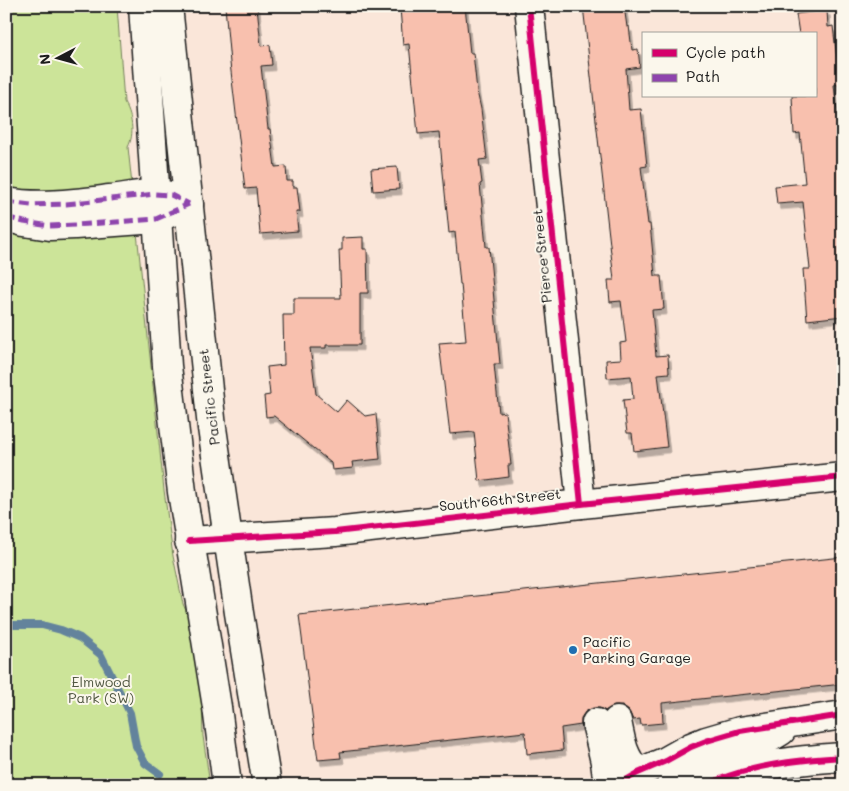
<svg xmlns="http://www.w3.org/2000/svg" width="849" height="791" viewBox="0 0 849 791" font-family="Mali,sans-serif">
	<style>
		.green { fill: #cce499; stroke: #74805a }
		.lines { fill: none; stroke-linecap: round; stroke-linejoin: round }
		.stream { stroke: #63839c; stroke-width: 8 }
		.building { fill: #f8c0ae; stroke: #1c1c1c; filter: url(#shadow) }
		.minor-casing { stroke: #1c1c1c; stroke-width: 31 }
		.major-casing { stroke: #1c1c1c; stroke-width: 31 }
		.minor { stroke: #fbf7ec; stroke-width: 28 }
		.major { stroke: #fbf7ec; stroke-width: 28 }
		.quiet { stroke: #8e44ad; stroke-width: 5; stroke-dasharray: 10 5; stroke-linecap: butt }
		.cycleway-casing { stroke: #fbf7ec; stroke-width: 9 }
		.cycleway { stroke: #d6006c; stroke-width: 6 }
		.poi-dot { fill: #1f6fb2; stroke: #fbf7ec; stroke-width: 2 }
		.labels { text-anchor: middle; stroke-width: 4; stroke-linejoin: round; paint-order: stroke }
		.street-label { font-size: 14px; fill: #1c1c1c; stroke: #fbf7ec }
		.poi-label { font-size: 14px; fill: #1c1c1c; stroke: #fbf7ec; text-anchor: start }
		.park-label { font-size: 14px; fill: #515842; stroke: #fbf7ec }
	</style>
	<defs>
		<filter id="shadow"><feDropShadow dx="3" dy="5.5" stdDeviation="0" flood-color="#0004"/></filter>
	</defs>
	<rect width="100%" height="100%" fill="#fae6d9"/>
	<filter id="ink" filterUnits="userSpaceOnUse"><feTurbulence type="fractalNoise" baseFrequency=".02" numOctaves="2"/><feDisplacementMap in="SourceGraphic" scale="10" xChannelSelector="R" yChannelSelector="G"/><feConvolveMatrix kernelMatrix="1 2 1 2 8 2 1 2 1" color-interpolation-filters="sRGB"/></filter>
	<g filter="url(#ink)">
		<!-- green -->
		<path class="green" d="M 6,6 L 117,6 L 124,102 C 132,115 135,134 128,147 L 164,490 L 173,556 L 183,604 L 188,615 L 201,667 L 203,736 L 210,785 L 6,785 Z"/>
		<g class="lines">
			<!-- stream -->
			<path class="stream" d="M 6,625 L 42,625 L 61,630 L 80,638 L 101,655 L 130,713 L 136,746 L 145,763 L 160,774"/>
		</g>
		<!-- building -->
		<g class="building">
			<path d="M 225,6 L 257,6 L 261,46 L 270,45 L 272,65 L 261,66 L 268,129 L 270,129 L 275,167 L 286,166 L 287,181 L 293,181 L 293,187 L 297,187 L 300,212 L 296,212 L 298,231 L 260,234 L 256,188 L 245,189 L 230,63 Z"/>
			<path d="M 407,6 L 465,6 L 470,53 L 473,53 L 477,91 L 481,109 L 487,159 L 479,160 L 482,183 L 480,184 L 486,247 L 489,247 L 500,364 L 494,364 L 499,413 L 505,412 L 511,465 L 508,465 L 509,477 L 479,481 L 474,432 L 450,434 L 439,343 L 466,341 L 461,284 L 460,284 L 455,232 L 449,233 L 439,132 L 418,134 L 409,44 L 403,45 L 400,8 Z"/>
			<path d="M 583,6 L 624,6 L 627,27 L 629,26 L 632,50 L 638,49 L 640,67 L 626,69 L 629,110 L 641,109 L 647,166 L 641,167 L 648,224 L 650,224 L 655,276 L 661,276 L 664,309 L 652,310 L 656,356 L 668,355 L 669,373 L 658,374 L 667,447 L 634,451 L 632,433 L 627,433 L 623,400 L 633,399 L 631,376 L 607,378 L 606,360 L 621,359 L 620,343 L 626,342 L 621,301 L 610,302 L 608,280 L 614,280 Z"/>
			<path d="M 827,10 L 828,27 L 833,26 L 840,84 L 834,85 L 843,161 L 843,186 L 840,186 L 843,210 L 843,316 L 807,320 L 803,269 L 810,269 L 803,202 L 777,204 L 775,186 L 805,183 L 800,133 L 794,134 L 792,96 L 815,96 L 815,34 L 799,34 L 796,14 Z"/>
			<path d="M 397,167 L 399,189 L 373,191 L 371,169 Z"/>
			<path d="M 363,237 L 363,249 L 367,249 L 368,293 L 360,293 L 360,345 L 326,345 L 326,348 L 310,348 L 316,394 L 337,412 L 347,400 L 365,416 L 376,414 L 380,459 L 352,462 L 353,468 L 332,470 L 331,463 L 274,416 L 266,417 L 264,396 L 270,395 L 267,367 L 284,365 L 283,315 L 294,315 L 294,298 L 341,298 L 339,250 L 342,250 L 342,238 Z"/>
			<path d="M 843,557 L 843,684 L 662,703 L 663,723 L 641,725 L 640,719 L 633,720 L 629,711 L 622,706 L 614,706 L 605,711 L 600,708 L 593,708 L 585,712 L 581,718 L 581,725 L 561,728 L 563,750 L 527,754 L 525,732 L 340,752 L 341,758 L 318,760 L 299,615 Z"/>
		</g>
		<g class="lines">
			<defs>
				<g id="minor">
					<path d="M 529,6 L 581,504"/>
					<path d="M 6,202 C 40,208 76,203 110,199 C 131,197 159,189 178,199"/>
					<path d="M 6,217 L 24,222 L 50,226 L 75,225 L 156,219 L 189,204"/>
					<path d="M 189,541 L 335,532 L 581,504 L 843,477"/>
					<path d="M 617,721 C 621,742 623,756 638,773"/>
					<path d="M 596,723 L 605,762 L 608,785"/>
				</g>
				<g id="major">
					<path d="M 143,6 L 167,366 L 182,492 L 217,707 L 227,785"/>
					<path d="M 168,6 L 212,428 L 239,613 L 267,785"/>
					<path d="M 617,785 L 638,773 L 666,761 L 691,747 L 706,741 L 740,731 L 843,715"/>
					<path d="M 671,785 C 707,765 747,753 781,731"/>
					<path d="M 706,785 C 749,765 796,760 843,757"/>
				</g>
			</defs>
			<!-- minor casing -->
			<use href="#minor" class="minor-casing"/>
			<!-- major casing -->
			<use href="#major" class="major-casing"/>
			<!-- minor -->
			<use href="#minor" class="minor"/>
			<!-- major -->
			<use href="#major" class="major"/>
			<!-- quiet -->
			<g class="quiet">
				<path d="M 6,202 L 31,205 L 66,204 L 155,194 L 171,195 L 189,204"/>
				<path d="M 6,217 L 24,222 L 50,226 L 75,225 L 156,219 L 189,204"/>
			</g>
			<defs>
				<g id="cycleway">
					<path d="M 529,6 L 581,504"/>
					<path d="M 189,541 L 335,532 L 581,504 L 843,477"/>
					<path d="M 617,785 L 638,773 L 666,761 L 691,747 L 706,741 L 740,731 L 843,715"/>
					<path d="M 706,785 C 749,765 796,760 843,757"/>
				</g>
			</defs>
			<!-- cycleway casing -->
			<use href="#cycleway" class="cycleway-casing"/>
			<!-- cycleway -->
			<use href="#cycleway" class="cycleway"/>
		</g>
	</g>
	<!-- markers -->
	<circle class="poi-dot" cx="573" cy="650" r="5"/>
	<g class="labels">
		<!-- street labels -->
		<g class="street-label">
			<text transform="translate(542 256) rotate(-96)" y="5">Pierce Street</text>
			<text transform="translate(209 397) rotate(-97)" y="5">Pacific Street</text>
			<text transform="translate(500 500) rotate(-6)" y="5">South 66th Street</text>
		</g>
		<!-- poi labels -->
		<g class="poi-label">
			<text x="583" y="647">Pacific<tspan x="583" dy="16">Parking Garage</tspan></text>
		</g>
		<!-- park labels -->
		<g class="park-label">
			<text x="101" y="687">Elmwood<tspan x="101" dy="16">Park (SW)</tspan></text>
		</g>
	</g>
	<!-- margin -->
	<rect width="849" height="791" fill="none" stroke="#fbf7ec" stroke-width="25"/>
	<rect x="12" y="12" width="824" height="766" fill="none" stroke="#1c1c1c" stroke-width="2" filter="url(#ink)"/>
	<!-- legend -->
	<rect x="642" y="32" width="175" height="65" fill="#fbf7ec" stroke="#a29f99"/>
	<rect x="652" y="49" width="25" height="8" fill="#d6006c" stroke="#a29f99"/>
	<text x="686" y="58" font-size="15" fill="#1c1c1c">Cycle path</text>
	<rect x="652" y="74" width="25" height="8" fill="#8e44ad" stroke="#a29f99"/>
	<text x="686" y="82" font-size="15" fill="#1c1c1c">Path</text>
	<!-- north arrow -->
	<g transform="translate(58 58) rotate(264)" stroke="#fbf7ec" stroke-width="4" paint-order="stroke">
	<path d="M0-4L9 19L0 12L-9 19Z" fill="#1c1c1c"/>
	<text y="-8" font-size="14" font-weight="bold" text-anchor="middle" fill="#1c1c1c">N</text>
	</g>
</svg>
